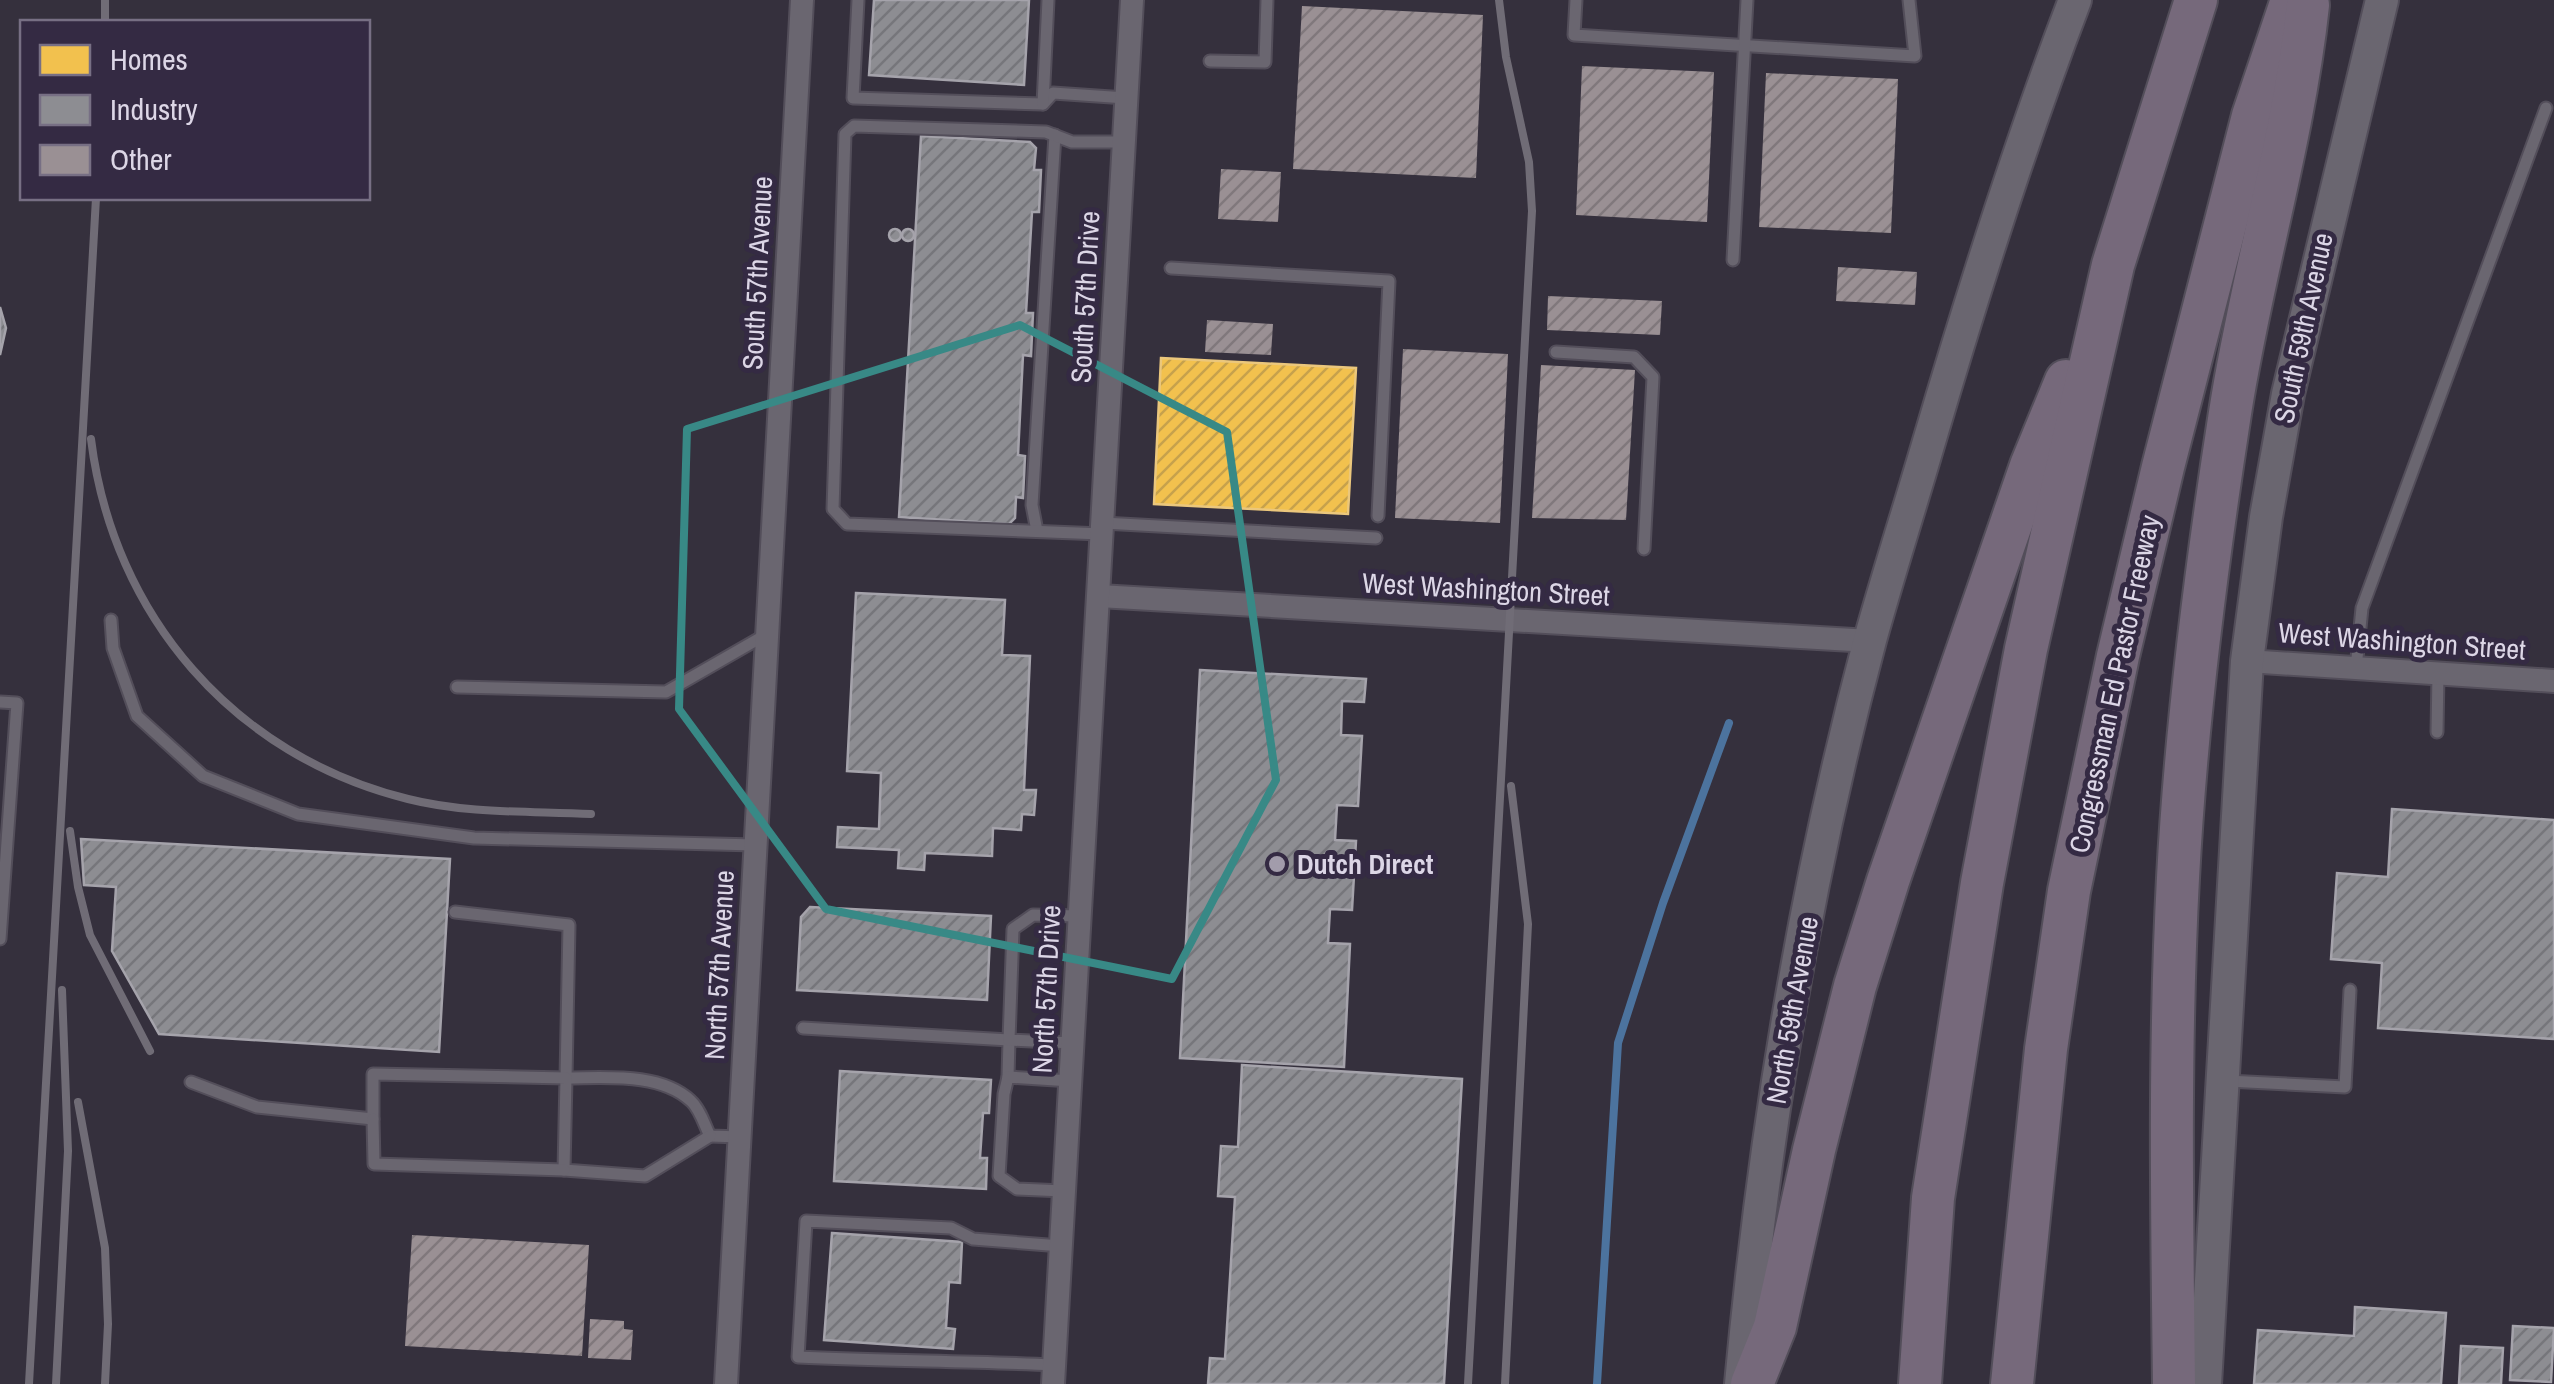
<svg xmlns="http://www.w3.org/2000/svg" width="2554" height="1384" viewBox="0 0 2554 1384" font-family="'Archivo Narrow',sans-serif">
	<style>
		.homes { fill: url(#homes-hatch); stroke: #ebc77c; stroke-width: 2.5 }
		.industry { fill: url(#industry-hatch); stroke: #a5a3ab; stroke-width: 2.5 }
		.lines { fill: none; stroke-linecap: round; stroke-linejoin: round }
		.stream { stroke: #4c739e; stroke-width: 8 }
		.building { fill: url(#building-hatch) }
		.lane-casing { stroke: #534e5a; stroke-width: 15 }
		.street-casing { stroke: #534e5a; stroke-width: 26 }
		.secondary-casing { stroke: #534e5a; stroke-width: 36 }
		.highway-casing { stroke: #534e5a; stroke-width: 46 }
		.lane { stroke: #6a6670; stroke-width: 11 }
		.street { stroke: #6a6670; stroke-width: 22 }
		.secondary { stroke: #6a6670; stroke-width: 32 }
		.highway { stroke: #76697b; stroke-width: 42 }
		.rail { stroke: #706c76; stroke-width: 8 }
		.marked { fill: none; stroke: #388986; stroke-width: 8; stroke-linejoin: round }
		.poi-dot { fill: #a29cab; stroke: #342a43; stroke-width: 4 }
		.labels { text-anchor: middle; stroke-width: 10; stroke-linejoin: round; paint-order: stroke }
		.street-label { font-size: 28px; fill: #dcd6e6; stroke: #342a43 }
		.poi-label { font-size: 28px; font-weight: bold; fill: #dcd6e6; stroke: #342a43; text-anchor: start }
	</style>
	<defs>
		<pattern id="homes-hatch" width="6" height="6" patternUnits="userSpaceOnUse" patternTransform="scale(2.5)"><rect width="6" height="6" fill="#f2c14e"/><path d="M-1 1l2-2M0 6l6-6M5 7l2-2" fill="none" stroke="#c6a14c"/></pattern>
		<pattern id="industry-hatch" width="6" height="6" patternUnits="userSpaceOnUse" patternTransform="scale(2.5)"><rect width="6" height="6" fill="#8d8d92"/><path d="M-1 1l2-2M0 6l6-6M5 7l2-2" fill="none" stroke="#76767b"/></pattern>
		<pattern id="building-hatch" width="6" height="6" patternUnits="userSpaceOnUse" patternTransform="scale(2.5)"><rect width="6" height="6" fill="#9a9094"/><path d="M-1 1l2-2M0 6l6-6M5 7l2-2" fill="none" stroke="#80787c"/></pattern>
	</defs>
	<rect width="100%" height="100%" fill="#35303d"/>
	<!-- homes -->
	<path class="homes" d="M 1161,358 L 1356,368 L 1348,514 L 1154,504 Z"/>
	<!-- industry -->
	<g class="industry">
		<path d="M 874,0 L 1029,0 L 1024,85 L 869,75 Z"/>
		<path d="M 921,136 L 1030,142 L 1036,148 L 1034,170 L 1041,170 L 1039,212 L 1032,212 L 1026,313 L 1033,313 L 1031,356 L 1023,355 L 1018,455 L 1025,456 L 1023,498 L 1016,497 L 1015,518 L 1009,524 L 899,517 Z"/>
		<circle cx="895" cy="235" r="6"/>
		<circle cx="908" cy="235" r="6"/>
		<path d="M 0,307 L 6,328 L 0,355 Z"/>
		<path d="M 856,593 L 1005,600 L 1002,655 L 1030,656 L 1024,790 L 1036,790 L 1034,815 L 1022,814 L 1021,830 L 993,828 L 992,856 L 925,853 L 924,870 L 898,868 L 899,850 L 837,847 L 838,827 L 879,829 L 881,773 L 847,771 Z"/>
		<path d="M 1200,670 L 1366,679 L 1364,702 L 1342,701 L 1341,735 L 1362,736 L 1358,806 L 1337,805 L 1335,840 L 1356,841 L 1352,910 L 1330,909 L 1328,943 L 1350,944 L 1344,1067 L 1180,1058 Z"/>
		<path d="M 2392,809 L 2554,820 L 2554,1039 L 2378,1028 L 2382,963 L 2331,959 L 2337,873 L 2388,877 Z"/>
		<path d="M 81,839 L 450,859 L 439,1052 L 159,1034 L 112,951 L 116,887 L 84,885 Z"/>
		<path d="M 810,907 L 991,916 L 987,1000 L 797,990 L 801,917 Z"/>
		<path d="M 1242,1065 L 1462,1079 L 1444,1384 L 1208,1384 L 1210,1358 L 1225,1359 L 1235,1197 L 1218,1196 L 1221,1146 L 1238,1147 Z"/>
		<path d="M 840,1071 L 991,1080 L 989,1113 L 983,1113 L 980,1158 L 987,1158 L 986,1189 L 834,1181 Z"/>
		<path d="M 832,1233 L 962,1242 L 960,1283 L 949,1282 L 946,1328 L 955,1329 L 953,1349 L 824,1340 Z"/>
		<path d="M 2355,1307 L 2446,1313 L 2441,1384 L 2254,1384 L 2258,1330 L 2354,1336 Z"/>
		<path d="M 2513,1326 L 2554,1328 L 2551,1382 L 2510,1380 Z"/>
		<path d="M 2461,1346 L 2503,1348 L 2501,1384 L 2459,1384 Z"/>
	</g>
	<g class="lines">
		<!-- stream -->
		<path class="stream" d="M 1597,1384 L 1618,1043 L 1663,903 L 1729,723"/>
	</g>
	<!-- building -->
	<g class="building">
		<path d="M 1302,6 L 1483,15 L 1476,178 L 1293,169 Z"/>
		<path d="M 1582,66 L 1714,72 L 1707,222 L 1576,215 Z"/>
		<path d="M 1766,73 L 1898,79 L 1891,233 L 1759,227 Z"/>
		<path d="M 1221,169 L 1281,172 L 1278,222 L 1218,219 Z"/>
		<path d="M 1838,267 L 1917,272 L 1915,305 L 1836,301 Z"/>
		<path d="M 1548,296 L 1662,301 L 1660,335 L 1547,330 Z"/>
		<path d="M 1207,320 L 1273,324 L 1271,355 L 1205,352 Z"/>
		<path d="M 1403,349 L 1508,354 L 1500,523 L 1395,518 Z"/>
		<path d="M 1541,365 L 1635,370 L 1626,520 L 1532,518 Z"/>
		<path d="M 412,1235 L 589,1245 L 582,1356 L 405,1346 Z"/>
		<path d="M 590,1319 L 624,1321 L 624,1329 L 633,1330 L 631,1360 L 588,1358 Z"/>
	</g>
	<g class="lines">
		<defs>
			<g id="lane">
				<path d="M 858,0 L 853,98 L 1043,104 L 1053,93 L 1126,98"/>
				<path d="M 1576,0 L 1574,35 L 1915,56 L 1909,0"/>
				<path d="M 1210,61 L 1265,62 L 1267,0"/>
				<path d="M 1043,104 L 1048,0"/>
				<path d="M 1733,260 L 1747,0"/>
				<path d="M 1171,268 L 1389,281 L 1378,516"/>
				<path d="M 1556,352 L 1634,357 L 1653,377 L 1644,549"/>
				<path d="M 1103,523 L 1376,538"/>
				<path d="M 1037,531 L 1032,505 L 1055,135"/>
				<path d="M 1102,534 L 847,524 L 833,509 L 845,134 L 854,126 L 1046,132 L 1072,142 L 1124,142"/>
				<path d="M 111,620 L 113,648 L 137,716 L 203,776 L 298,814 L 474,838 L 755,845"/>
				<path d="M 2356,668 L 2362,608 L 2546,108"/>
				<path d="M 457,687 L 666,692 L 767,634"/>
				<path d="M 0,702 L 17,703 L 0,939"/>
				<path d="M 2437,732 L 2438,673"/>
				<path d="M 455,912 L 569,925 L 566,1078 C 605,1078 660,1072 691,1101 C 700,1109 705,1126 710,1136 L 741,1137"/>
				<path d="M 803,1028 L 1009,1040 L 1008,1077"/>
				<path d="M 1072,1043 L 1009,1040 L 1013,929 L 1033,915 L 1079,916"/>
				<path d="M 2227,1081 L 2345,1087 L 2350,990"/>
				<path d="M 191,1082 L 257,1107 L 373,1119 L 373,1074 L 566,1078 L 564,1170 L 645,1176 L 710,1136"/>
				<path d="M 373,1119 L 374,1164 L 564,1170"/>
				<path d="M 1064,1191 L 1017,1189 L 999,1176 L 1004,1094 L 1008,1077 L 1071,1081"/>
				<path d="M 1054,1365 C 968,1361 883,1361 798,1357 L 806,1221 L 951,1228 L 973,1239 L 1061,1246"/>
			</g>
			<g id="street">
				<path d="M 1099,596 L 1870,641"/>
				<path d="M 2247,661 L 2554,681"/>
				<path d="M 726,1384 L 802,0"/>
				<path d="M 1053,1384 L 1132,0"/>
			</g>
			<g id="secondary">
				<path d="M 1741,1384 C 1764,1134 1805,883 1870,640 C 1888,575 1909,510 1928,445 C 1972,295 2019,146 2075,0"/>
				<path d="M 2205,1384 L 2247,661 L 2266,517 L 2288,394 L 2382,0"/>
			</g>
			<g id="highway">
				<path d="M 1752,1384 L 1775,1327 L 1814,1150 L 1855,986 L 1888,881 L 2031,466 L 2066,381"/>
				<path d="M 1920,1384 L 1933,1198 L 1982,883 L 2026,649 L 2113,265 L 2196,0"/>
				<path d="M 2012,1384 L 2046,1049 L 2069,891 L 2118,656 L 2163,467 L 2253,116 L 2292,0"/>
				<path d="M 2174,1384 C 2172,1215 2169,1047 2178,878 C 2186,723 2206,567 2230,413 C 2251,276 2293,143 2308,5"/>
			</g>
		</defs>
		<!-- lane casing -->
		<use href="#lane" class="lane-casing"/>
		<!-- street casing -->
		<use href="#street" class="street-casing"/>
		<!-- secondary casing -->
		<use href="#secondary" class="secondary-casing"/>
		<!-- highway casing -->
		<use href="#highway" class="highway-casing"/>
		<!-- lane -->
		<use href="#lane" class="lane"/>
		<!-- street -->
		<use href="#street" class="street"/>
		<!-- secondary -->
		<use href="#secondary" class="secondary"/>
		<!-- highway -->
		<use href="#highway" class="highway"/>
		<!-- rail -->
		<g class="rail">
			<path d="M 105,0 L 105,22"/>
			<path d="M 91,439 C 113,616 234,756 408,799 C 467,814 531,811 591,814"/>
			<path d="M 70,831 L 78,887 L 90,935 L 150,1051"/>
			<path d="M 78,1102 L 105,1248 L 108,1324 L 105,1384"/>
			<path d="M 29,1384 L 96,198"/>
			<path d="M 56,1384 L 68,1151 L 62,990"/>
			<path d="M 1468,1384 L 1532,211 L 1529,162 L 1506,57 L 1499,0"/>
			<path d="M 1505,1384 L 1528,924 L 1511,786"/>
		</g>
	</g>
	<!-- marked area -->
	<path class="marked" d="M 1020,325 L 1227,432 L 1276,780 L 1172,979 L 826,909 L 679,709 L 687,429 Z"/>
	<!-- markers -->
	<circle class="poi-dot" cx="1277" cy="864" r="10"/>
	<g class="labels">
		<!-- street labels -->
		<g class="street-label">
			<text transform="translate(757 273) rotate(-87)" y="10">South 57th Avenue</text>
			<text transform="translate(1085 297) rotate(-87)" y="10">South 57th Drive</text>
			<text transform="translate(2303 328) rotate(-78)" y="10">South 59th Avenue</text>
			<text transform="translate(1486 589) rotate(3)" y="10">West Washington Street</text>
			<text transform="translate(2402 641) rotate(4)" y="10">West Washington Street</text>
			<text transform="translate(2114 684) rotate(-78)" y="10">Congressman Ed Pastor Freeway</text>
			<text transform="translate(719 965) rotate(-87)" y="10">North 57th Avenue</text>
			<text transform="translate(1046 989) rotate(-87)" y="10">North 57th Drive</text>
			<text transform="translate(1792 1010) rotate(-80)" y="10">North 59th Avenue</text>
		</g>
		<!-- poi labels -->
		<g class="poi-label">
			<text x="1297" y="874">Dutch Direct</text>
		</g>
	</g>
	<!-- legend -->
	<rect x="20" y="20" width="350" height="180" fill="#342a43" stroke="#776f84" stroke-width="2.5"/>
	<rect x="40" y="45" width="50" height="30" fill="#f2c14e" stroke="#776f84" stroke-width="2.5"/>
	<text x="110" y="70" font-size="30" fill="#dcd6e6">Homes</text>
	<rect x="40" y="95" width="50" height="30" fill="#8d8d92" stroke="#776f84" stroke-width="2.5"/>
	<text x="110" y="120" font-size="30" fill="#dcd6e6">Industry</text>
	<rect x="40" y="145" width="50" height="30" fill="#9a9094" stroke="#776f84" stroke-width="2.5"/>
	<text x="110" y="170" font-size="30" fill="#dcd6e6">Other</text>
</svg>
